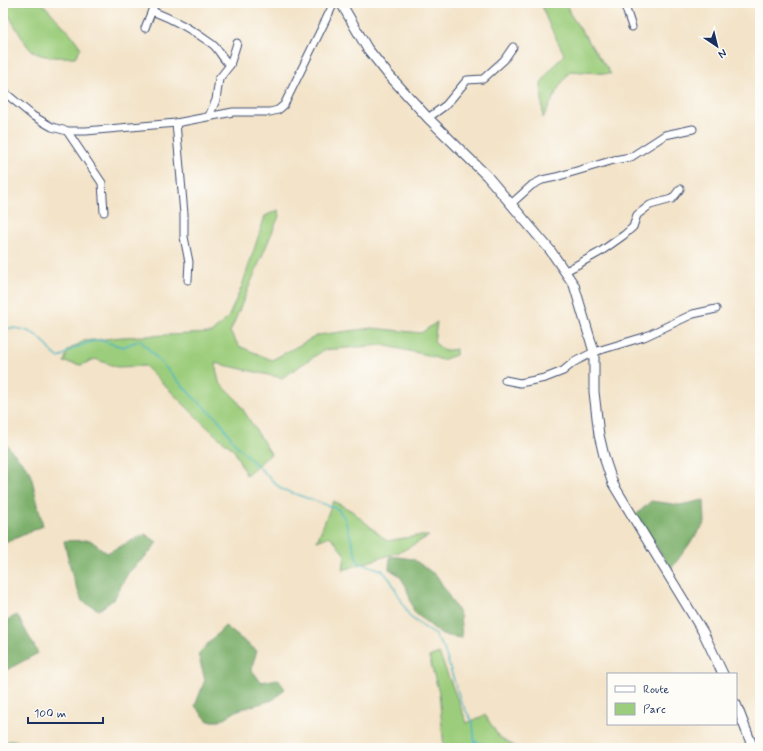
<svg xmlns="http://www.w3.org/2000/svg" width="763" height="751" viewBox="0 0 763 751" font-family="Mynerve,sans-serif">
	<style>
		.green { fill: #9ccd7c; stroke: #5c7e6d }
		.forest { fill: #7db06c; stroke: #4c7065 }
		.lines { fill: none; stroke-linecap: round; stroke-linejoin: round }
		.stream { stroke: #48b5c3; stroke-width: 1.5 }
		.minor-casing { stroke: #3b4a6e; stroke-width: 9 }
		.major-casing { stroke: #3b4a6e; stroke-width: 11 }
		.minor { stroke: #fff; stroke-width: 7 }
		.major { stroke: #fff; stroke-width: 9 }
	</style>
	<rect width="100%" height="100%" fill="#fdfcf7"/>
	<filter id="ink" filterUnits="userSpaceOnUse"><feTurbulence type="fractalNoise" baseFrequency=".025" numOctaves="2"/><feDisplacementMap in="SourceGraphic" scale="8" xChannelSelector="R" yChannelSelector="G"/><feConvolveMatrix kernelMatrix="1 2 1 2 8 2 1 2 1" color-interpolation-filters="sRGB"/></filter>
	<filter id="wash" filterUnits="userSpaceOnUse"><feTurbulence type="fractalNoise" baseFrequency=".012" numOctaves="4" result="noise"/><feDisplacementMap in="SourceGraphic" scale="16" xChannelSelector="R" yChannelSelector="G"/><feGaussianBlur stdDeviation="0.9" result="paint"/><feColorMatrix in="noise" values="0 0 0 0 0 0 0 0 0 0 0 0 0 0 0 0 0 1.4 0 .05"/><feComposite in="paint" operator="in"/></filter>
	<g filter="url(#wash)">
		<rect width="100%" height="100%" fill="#f3e3c8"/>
		<!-- green -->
		<g class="green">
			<path d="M 3,3 L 42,3 L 71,34 L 81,48 L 75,57 C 62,57 44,59 32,51 C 26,47 6,11 3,3 Z"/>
			<path d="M 541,3 L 566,3 L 570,14 L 611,74 L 570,71 L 559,87 L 543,118 L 541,84 L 548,73 L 564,54 L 547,20 Z"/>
			<path d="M 278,210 L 279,216 L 230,332 L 239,346 L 272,360 L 318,335 L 372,328 L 421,333 L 437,322 L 434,342 L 444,351 L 456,349 L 456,355 L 442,360 L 427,355 L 382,345 L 324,350 L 282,378 L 215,363 L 219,382 L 237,400 L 271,454 L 246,475 L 234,450 L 211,431 L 145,366 L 117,367 L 95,359 L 81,365 L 64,362 L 68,350 L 84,341 L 122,337 L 211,333 L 228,318 L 242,286 L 265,216 Z"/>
			<path d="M 333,501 L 352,511 L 387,541 L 416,536 L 429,536 L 402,551 L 343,570 L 345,555 L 330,536 L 317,541 Z"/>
			<path d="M 439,653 L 467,723 L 485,715 L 499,737 L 518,748 L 444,748 L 439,693 L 429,657 Z"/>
			<path d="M 14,740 L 27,745 L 21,748 L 3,748 L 3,742 Z"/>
		</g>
		<!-- forest -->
		<g class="forest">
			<path d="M 3,441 L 30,471 L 43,526 L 3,544 Z"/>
			<path d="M 704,500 L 705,523 L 671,569 L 636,515 L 651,501 L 680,505 Z"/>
			<path d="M 145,534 L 157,542 L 150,552 L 128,573 L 114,599 L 99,610 L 82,601 L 73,578 L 64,541 L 90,540 L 107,553 Z"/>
			<path d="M 390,556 L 413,559 L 437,576 L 460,615 L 462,638 L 442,635 L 414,612 L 406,586 L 399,575 L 389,569 Z"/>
			<path d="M 17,615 L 38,653 L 3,672 L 3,622 Z"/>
			<path d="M 225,626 L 257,651 L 251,669 L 261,682 L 278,679 L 285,689 L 273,700 L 238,710 L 220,721 L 208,721 L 195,706 L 205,680 L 198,654 Z"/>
		</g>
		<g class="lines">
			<!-- stream -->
			<g class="stream">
				<path d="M 3,329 C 16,326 32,330 42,340 C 49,347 50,352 59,358 L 74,348 L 90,342 L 99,340 L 123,347 L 140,340 L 193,397 L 219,420 L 236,445 L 281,489 L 338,509 L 345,519 L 358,562 L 382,570 L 391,581 L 410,617 L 435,635 L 444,649 L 461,702 L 473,723 L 475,748"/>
				<path d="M 475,742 L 501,748"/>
			</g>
		</g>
	</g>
	<g filter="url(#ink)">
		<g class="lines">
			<defs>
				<g id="minor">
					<path d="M 624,3 L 632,27"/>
					<path d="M 152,11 C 173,19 193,30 212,44 C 219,49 222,59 230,65"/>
					<path d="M 145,28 L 155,3"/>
					<path d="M 3,91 L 33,116 L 52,127 L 67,131 L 86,131 L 176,123 L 233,112 L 270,112 L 278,110 L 284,105 L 334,3"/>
					<path d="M 209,116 L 216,100 L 219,79 L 230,65 L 237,43"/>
					<path d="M 428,118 L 446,105 L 467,80 L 483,79 L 504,60 L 513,47"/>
					<path d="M 176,123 L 184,214 L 184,237 L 189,262 L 188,280"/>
					<path d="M 67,131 L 102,183 L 104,212"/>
					<path d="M 511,204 L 532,185 L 542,180 L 556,177 L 614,160 L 631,157 L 665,135 L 693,129"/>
					<path d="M 566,271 L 600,252 L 624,235 L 633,227 L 637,215 L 650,205 L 672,199 L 680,189"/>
					<path d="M 505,380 L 520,383 L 545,378 L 563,371 L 574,362 L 594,352 L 644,337 L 693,314 L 716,309"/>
				</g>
				<g id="major">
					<path d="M 341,3 L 367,48 L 387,73 L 428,118 L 487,176 L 550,250 L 574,285 L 594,352 L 594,392 L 599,435 L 605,460 L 613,484 L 703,632 L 723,674"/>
					<path d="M 736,704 L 753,748"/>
				</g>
			</defs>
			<!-- minor casing -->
			<use href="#minor" class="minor-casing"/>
			<!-- major casing -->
			<use href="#major" class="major-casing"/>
			<!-- minor -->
			<use href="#minor" class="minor"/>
			<!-- major -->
			<use href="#major" class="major"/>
		</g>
	</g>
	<!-- margin -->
	<rect width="763" height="751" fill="none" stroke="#fdfcf7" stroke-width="16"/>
	<!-- legend -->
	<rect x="607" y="673" width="130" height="52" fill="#fdfcf7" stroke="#a3aaba"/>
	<rect x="615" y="686" width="20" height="6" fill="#ffffff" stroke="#a3aaba"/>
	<text x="643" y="693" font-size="12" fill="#1b2f5e">Route</text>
	<rect x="615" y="703" width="20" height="12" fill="#9ccd7c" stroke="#a3aaba"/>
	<text x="643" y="713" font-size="12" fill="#1b2f5e">Parc</text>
	<!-- north arrow -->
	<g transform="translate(717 46) rotate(145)" stroke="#fdfcf7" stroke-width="3" paint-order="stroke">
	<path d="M0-3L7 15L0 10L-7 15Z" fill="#1b2f5e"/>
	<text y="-6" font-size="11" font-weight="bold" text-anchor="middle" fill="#1b2f5e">N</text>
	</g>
	<!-- scale -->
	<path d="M28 717v6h75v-6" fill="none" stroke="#1b2f5e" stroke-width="2"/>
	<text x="34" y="717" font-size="12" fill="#1b2f5e" stroke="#fdfcf7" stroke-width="3" paint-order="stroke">100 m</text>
</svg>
